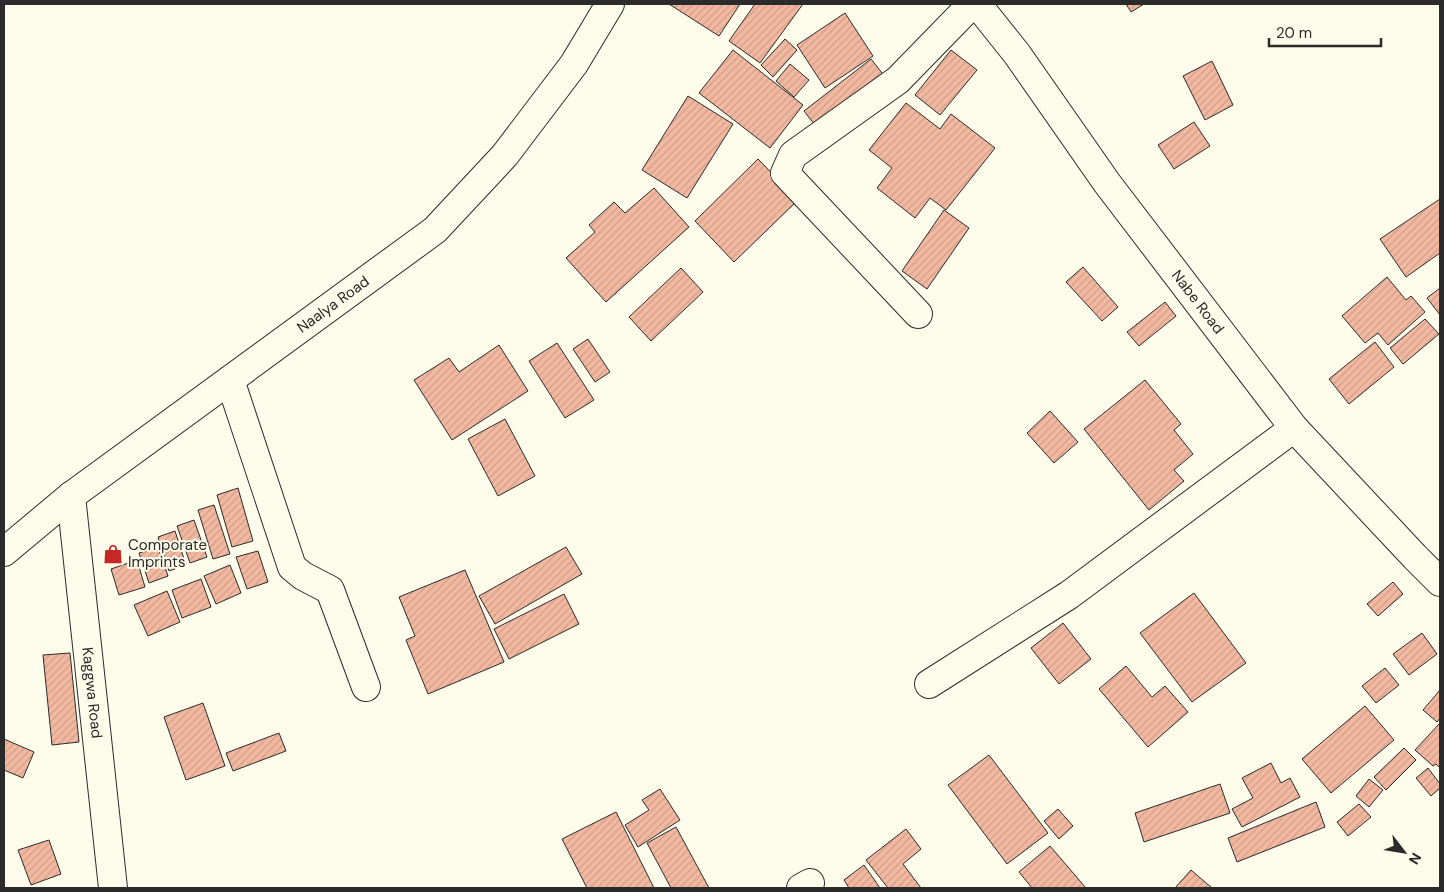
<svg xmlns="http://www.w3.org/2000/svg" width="1444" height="892" viewBox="0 0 1444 892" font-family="'DM Sans',sans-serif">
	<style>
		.building { fill: url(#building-hatch); stroke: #2b2b2b }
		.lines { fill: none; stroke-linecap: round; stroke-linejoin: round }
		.minor-casing { stroke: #2b2b2b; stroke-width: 30 }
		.major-casing { stroke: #2b2b2b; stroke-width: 30 }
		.minor { stroke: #fdfbea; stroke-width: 28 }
		.major { stroke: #fdfbea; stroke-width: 28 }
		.labels { text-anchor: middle; stroke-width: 4; stroke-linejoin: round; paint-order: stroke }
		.street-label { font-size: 15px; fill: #2b2b2b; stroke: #fdfbea }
		.poi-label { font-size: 15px; fill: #2b2b2b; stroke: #fdfbea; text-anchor: start }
	</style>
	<defs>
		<pattern id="building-hatch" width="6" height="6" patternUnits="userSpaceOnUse" patternTransform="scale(1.25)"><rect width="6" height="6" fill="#f2b8a0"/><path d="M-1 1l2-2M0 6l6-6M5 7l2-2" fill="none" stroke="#d09e8a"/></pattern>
	</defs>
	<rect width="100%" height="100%" fill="#fdfbea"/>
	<!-- building -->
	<g class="building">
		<path d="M 669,4 L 740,4 L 719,36 Z"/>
		<path d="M 755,4 L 803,4 L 760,63 L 729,41 Z"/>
		<path d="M 1126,4 L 1144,4 L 1131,12 Z"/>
		<path d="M 845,13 L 873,56 L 825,88 L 797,45 Z"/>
		<path d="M 785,39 L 797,50 L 773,77 L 761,65 Z"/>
		<path d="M 733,50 L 803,105 L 770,148 L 699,93 Z"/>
		<path d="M 951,50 L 977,70 L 940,115 L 915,95 Z"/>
		<path d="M 871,59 L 886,78 L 819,130 L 804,111 Z"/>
		<path d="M 1212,61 L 1233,105 L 1205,120 L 1183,76 Z"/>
		<path d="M 790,64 L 809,80 L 794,97 L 776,81 Z"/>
		<path d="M 688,96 L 733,124 L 687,198 L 642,170 Z"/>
		<path d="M 906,103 L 940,129 L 951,114 L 995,148 L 946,210 L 930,198 L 915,218 L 877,188 L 892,168 L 869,150 Z"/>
		<path d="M 1194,122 L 1210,146 L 1174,169 L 1158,145 Z"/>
		<path d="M 758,159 L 798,200 L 734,262 L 695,221 Z"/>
		<path d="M 654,188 L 689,227 L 606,302 L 566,258 L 595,232 L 589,225 L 614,202 L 625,213 Z"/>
		<path d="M 1440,199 L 1440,253 L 1406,277 L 1380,239 Z"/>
		<path d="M 944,210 L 969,228 L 927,289 L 902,271 Z"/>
		<path d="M 1083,267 L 1118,307 L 1102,321 L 1066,282 Z"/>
		<path d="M 681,268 L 703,292 L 651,341 L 629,317 Z"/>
		<path d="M 1387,277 L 1406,300 L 1411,296 L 1425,312 L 1388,345 L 1378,333 L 1365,343 L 1342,316 Z"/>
		<path d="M 1440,288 L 1440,315 L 1427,298 Z"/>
		<path d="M 1165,302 L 1176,316 L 1139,346 L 1127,332 Z"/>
		<path d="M 1425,319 L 1439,334 L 1403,364 L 1390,348 Z"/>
		<path d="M 588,339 L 610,372 L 595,382 L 573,349 Z"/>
		<path d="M 1375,342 L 1394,367 L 1349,404 L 1329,379 Z"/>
		<path d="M 557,343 L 594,400 L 565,418 L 529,361 Z"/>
		<path d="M 499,345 L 528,391 L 452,440 L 414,380 L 449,358 L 459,372 Z"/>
		<path d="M 1145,380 L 1181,424 L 1174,430 L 1193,454 L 1174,470 L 1184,481 L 1149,510 L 1084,429 Z"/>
		<path d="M 1050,411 L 1078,442 L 1054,463 L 1027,433 Z"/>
		<path d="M 505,419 L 535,476 L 498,496 L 468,439 Z"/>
		<path d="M 238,488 L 253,541 L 232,547 L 217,495 Z"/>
		<path d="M 214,505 L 230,554 L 213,559 L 198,510 Z"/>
		<path d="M 194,520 L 207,557 L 190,563 L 177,526 Z"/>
		<path d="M 175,531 L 186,565 L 169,571 L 158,537 Z"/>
		<path d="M 158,547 L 168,576 L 149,583 L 139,553 Z"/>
		<path d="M 566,547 L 582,574 L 495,624 L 479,596 Z"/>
		<path d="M 258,551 L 268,582 L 247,589 L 236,557 Z"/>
		<path d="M 137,560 L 145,587 L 119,595 L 111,569 Z"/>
		<path d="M 230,565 L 241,593 L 216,604 L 204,576 Z"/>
		<path d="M 465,570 L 504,662 L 428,694 L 406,640 L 415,636 L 399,597 Z"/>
		<path d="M 201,579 L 211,607 L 182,618 L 172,590 Z"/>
		<path d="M 1393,582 L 1403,594 L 1378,616 L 1367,604 Z"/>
		<path d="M 167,591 L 180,622 L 148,636 L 134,605 Z"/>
		<path d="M 1194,593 L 1246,663 L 1192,702 L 1140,633 Z"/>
		<path d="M 564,594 L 579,624 L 509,659 L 494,629 Z"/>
		<path d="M 1063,623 L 1091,659 L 1059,684 L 1031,648 Z"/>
		<path d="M 1422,633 L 1437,654 L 1409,675 L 1393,654 Z"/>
		<path d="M 70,653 L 79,742 L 52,745 L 43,655 Z"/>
		<path d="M 1126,666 L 1152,697 L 1165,686 L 1188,712 L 1148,747 L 1099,689 Z"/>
		<path d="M 1385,668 L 1399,685 L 1376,703 L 1362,686 Z"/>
		<path d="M 1440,690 L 1440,718 L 1437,722 L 1423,710 Z"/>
		<path d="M 203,703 L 225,766 L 186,780 L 164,717 Z"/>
		<path d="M 1365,706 L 1394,740 L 1331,793 L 1302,759 Z"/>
		<path d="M 1440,723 L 1440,768 L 1436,764 L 1433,766 L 1415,750 Z"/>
		<path d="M 279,733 L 286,751 L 233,771 L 226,753 Z"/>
		<path d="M 4,739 L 34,752 L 23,778 L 4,770 Z"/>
		<path d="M 1404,748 L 1416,760 L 1386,790 L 1374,777 Z"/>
		<path d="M 989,755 L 1048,833 L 1007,864 L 948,785 Z"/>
		<path d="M 1271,763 L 1281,783 L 1290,778 L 1300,797 L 1242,827 L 1232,809 L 1253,798 L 1242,778 Z"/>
		<path d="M 1428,768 L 1440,784 L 1440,788 L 1431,796 L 1416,778 Z"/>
		<path d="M 1369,779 L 1383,790 L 1369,807 L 1356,796 Z"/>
		<path d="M 1220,784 L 1230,813 L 1144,842 L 1135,813 Z"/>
		<path d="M 660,789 L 680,820 L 638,847 L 625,825 L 649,810 L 642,800 Z"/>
		<path d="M 1316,802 L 1325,827 L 1237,862 L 1228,838 Z"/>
		<path d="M 1359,804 L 1371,817 L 1348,836 L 1337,822 Z"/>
		<path d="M 1058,809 L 1073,826 L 1059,839 L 1044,821 Z"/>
		<path d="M 616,812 L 654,888 L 587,888 L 562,839 Z"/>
		<path d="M 676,827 L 709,888 L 671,888 L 647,843 Z"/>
		<path d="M 906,829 L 921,849 L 903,864 L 921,888 L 888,888 L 866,860 Z"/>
		<path d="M 49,840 L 61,874 L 31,885 L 18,850 Z"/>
		<path d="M 1050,846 L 1086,888 L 1032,888 L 1019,872 Z"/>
		<path d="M 864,865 L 880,888 L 849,888 L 844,880 Z"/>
		<path d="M 1191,870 L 1212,888 L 1175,888 Z"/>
	</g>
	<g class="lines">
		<defs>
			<g id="minor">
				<path id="s1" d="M 977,4 L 1017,54 L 1107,183 L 1294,428 L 1415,557 L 1440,582"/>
				<path d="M 918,314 L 785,173 L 793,155 L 898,80 L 972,4"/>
				<path d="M 230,380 L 292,567 L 303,576 L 330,590 L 366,687"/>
				<path id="s2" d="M 71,496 L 113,888"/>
				<path d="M 929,684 L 1069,595 L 1294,428"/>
				<path d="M 801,888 L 810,883"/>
			</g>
			<g id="major">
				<path id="s3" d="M 4,552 L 71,496 L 435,230 L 505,155 L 574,64 L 610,4"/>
			</g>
		</defs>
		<!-- minor casing -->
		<use href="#minor" class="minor-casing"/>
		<!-- major casing -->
		<use href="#major" class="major-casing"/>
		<!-- minor -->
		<use href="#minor" class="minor"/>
		<!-- major -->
		<use href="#major" class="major"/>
	</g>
	<!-- icons -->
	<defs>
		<symbol id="shop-bare" viewBox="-9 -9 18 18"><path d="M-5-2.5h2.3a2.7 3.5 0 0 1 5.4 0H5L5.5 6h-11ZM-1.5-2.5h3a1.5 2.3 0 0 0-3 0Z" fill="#c62828" stroke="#fdfbea" stroke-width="2.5" paint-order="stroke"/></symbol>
	</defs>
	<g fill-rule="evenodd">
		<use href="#shop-bare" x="99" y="540" width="28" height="28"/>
	</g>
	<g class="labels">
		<!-- street labels -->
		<g class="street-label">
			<text dy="5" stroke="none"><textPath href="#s1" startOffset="371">Nabe Road</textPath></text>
			<text dy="5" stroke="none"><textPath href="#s3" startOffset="412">Naalya Road</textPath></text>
			<text dy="5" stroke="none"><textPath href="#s2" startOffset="198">Kaggwa Road</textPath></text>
		</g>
		<!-- poi labels -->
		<g class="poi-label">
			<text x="128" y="550">Comporate<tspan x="128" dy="17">Imprints</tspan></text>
		</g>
	</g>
	<!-- border -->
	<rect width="1444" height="892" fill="none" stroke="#2b2b2b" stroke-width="10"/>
	<!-- north arrow -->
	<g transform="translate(1404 852) rotate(121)" stroke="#fdfbea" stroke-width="4" paint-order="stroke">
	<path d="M0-4L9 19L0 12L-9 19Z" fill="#2b2b2b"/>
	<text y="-8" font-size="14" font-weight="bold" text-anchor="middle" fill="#2b2b2b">N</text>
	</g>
	<!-- scale -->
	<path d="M1269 38v8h112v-8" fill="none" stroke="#2b2b2b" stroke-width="2.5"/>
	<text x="1276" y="38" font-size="15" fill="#2b2b2b" stroke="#fdfbea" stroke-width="4" paint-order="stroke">20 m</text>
</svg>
